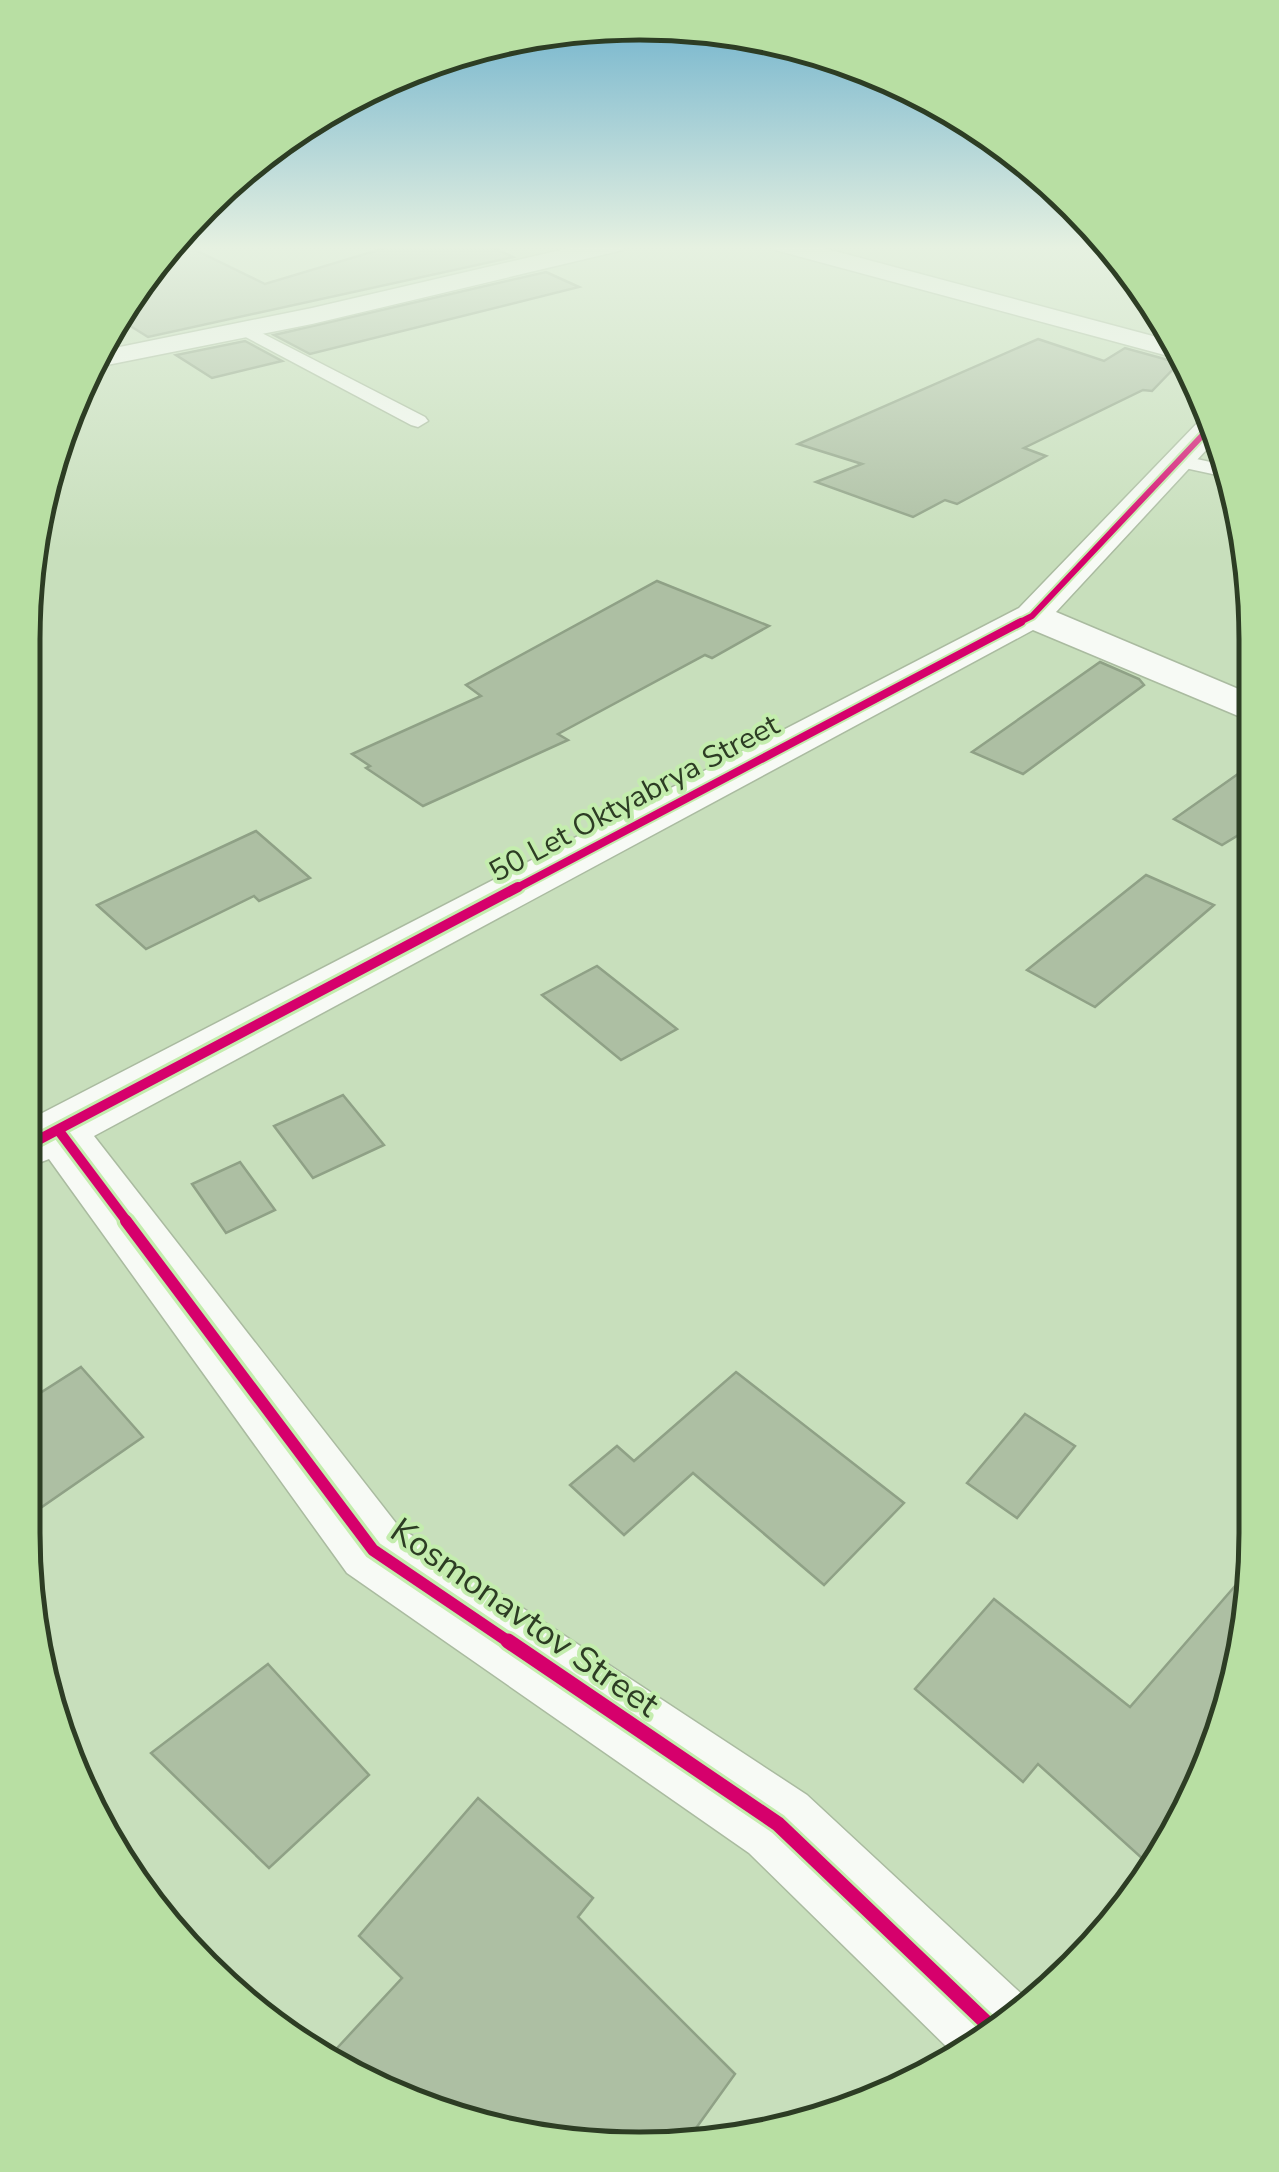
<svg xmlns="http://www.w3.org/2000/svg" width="1279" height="2172" viewBox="0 0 1279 2172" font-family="'Nunito Sans',sans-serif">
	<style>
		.building { fill: #adbfa3; stroke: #8fa186; stroke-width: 2.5 }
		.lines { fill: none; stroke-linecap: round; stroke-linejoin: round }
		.lane-casing { stroke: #aabba0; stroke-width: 3 }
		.street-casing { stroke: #aabba0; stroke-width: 3 }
		.lane { fill: #f7faf5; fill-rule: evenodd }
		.street { fill: #f7faf5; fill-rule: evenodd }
		.cycleway-far4-casing { stroke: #c4edae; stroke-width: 10 }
		.cycleway-far3-casing { stroke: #c4edae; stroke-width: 12 }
		.cycleway-far2-casing { stroke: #c4edae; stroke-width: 16 }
		.cycleway-far1-casing { stroke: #c4edae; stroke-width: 19 }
		.cycleway-casing { stroke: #c4edae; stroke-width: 21 }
		.cycleway-far4 { stroke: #d6006c; stroke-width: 6 }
		.cycleway-far3 { stroke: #d6006c; stroke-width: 8 }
		.cycleway-far2 { stroke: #d6006c; stroke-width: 10 }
		.cycleway-far1 { stroke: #d6006c; stroke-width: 12 }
		.cycleway { stroke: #d6006c; stroke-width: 15 }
		.labels { text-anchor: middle; stroke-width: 8; stroke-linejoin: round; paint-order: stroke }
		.street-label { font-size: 30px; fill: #2d3d24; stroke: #c4edae }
		.near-street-label { font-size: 35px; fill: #2d3d24; stroke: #c4edae }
		.rim { fill: none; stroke: #2d3d24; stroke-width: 5 }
	</style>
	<rect width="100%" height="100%" fill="#c8dfbc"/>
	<!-- building -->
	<g class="building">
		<path d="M 178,245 L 185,245 L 265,284 L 395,245 L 487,245 L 513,257 L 148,337 L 116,317 L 127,296 Z"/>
		<path d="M 546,272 L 579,287 L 310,354 L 274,335 Z"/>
		<path d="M 1038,339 L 1104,361 L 1125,348 L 1179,363 L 1152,391 L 1143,390 L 1024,448 L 1046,456 L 957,504 L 945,500 L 913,517 L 816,482 L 862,464 L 798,444 Z"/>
		<path d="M 245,341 L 282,361 L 212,378 L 176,355 Z"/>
		<path d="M 657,581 L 769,626 L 712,658 L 705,655 L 558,734 L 568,740 L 423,806 L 366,768 L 370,766 L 352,754 L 481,696 L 466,685 Z"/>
		<path d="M 1100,662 L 1139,679 L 1144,685 L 1023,774 L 972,752 Z"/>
		<path d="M 1255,762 L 1255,825 L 1222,845 L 1174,819 Z"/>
		<path d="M 256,831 L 310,878 L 259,901 L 254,896 L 146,949 L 97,905 Z"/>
		<path d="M 1146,875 L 1214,905 L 1095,1007 L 1027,970 Z"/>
		<path d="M 597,966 L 677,1029 L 621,1060 L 542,995 Z"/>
		<path d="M 343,1095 L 384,1145 L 313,1178 L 274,1126 Z"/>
		<path d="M 240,1162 L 275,1210 L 226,1233 L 192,1184 Z"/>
		<path d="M 81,1367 L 143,1437 L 23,1520 L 23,1404 Z"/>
		<path d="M 736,1372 L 904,1503 L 824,1585 L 693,1473 L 624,1535 L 570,1485 L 617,1446 L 634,1461 Z"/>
		<path d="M 1025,1414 L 1075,1446 L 1017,1518 L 967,1483 Z"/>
		<path d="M 1255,1563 L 1224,1731 L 1155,1870 L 1038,1764 L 1023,1782 L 915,1689 L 994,1599 L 1130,1707 Z"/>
		<path d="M 268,1664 L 369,1775 L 269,1868 L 151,1753 Z"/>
		<path d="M 478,1798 L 593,1898 L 578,1917 L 735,2074 L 686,2142 L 640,2150 L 442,2117 L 326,2060 L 402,1978 L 359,1936 Z"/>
	</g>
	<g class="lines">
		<defs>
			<g id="lane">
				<path d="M 246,325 L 425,417 L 428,421 L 418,427 L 411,425 L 240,334 L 240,326 Z"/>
				<path d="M 1178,455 L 1229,466 L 1231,478 L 1171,465 L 1168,461 Z"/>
			</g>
			<g id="street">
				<path d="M 582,245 L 627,245 L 623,250 L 312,324 L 92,368 L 100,351 L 312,308 Z"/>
				<path d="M 771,245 L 812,245 L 1179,343 L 1187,361 L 775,250 Z"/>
				<path d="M 1211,414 L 1221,434 L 1056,612 L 1255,696 L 1255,723 L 1033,630 L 94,1136 L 399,1527 L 807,1795 L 1028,2000 L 1030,2006 L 1016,2022 L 954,2054 L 749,1853 L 347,1573 L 49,1159 L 23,1169 L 23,1123 L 1019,608 L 1204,416 Z"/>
			</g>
		</defs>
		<!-- lane casing -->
		<use href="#lane" class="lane-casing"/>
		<!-- street casing -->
		<use href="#street" class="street-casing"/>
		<!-- lane -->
		<use href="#lane" class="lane"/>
		<!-- street -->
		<use href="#street" class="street"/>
		<defs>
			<path id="cycleway-far4" d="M 1016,624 L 1032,616 L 1215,422"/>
			<path id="cycleway-far3" d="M 513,890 L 1021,622"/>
			<g id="cycleway-far2">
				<path d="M 59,1131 L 128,1223"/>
				<path d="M 23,1148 L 518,887"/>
			</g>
			<path id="cycleway-far1" d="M 126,1221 L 373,1550 L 512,1644"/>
			<path id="cycleway" d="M 508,1641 L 778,1824 L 996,2032"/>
		</defs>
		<!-- cycleway-far4 casing -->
		<use href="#cycleway-far4" class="cycleway-far4-casing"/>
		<!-- cycleway-far3 casing -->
		<use href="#cycleway-far3" class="cycleway-far3-casing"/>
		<!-- cycleway-far2 casing -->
		<use href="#cycleway-far2" class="cycleway-far2-casing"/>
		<!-- cycleway-far1 casing -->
		<use href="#cycleway-far1" class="cycleway-far1-casing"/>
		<!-- cycleway casing -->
		<use href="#cycleway" class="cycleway-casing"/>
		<!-- cycleway-far4 -->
		<use href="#cycleway-far4" class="cycleway-far4"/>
		<!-- cycleway-far3 -->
		<use href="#cycleway-far3" class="cycleway-far3"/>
		<!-- cycleway-far2 -->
		<use href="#cycleway-far2" class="cycleway-far2"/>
		<!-- cycleway-far1 -->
		<use href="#cycleway-far1" class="cycleway-far1"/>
		<!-- cycleway -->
		<use href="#cycleway" class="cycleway"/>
	</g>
	<!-- sky -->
	<linearGradient id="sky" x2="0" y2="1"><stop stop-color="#6db1cc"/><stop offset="0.45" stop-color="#e6f1e1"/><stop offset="1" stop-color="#e6f1e1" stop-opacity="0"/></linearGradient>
	<rect width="1279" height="550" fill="url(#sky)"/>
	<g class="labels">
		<!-- street labels -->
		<g class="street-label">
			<text transform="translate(634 798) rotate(-28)" y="10">50 Let Oktyabrya Street</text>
		</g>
		<!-- near-street labels -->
		<g class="near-street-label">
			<text transform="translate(525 1617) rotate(35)" y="12">Kosmonavtov Street</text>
		</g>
	</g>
	<!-- crop -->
	<path d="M0 0H1279V2172H0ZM639 40H640A599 599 0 0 1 1239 639V1533A599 599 0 0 1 640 2132H639A599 599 0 0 1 40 1533V639A599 599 0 0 1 639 40Z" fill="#b8dfa3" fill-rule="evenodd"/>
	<path class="rim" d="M639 40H640A599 599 0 0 1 1239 639V1533A599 599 0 0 1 640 2132H639A599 599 0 0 1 40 1533V639A599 599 0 0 1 639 40Z"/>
</svg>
